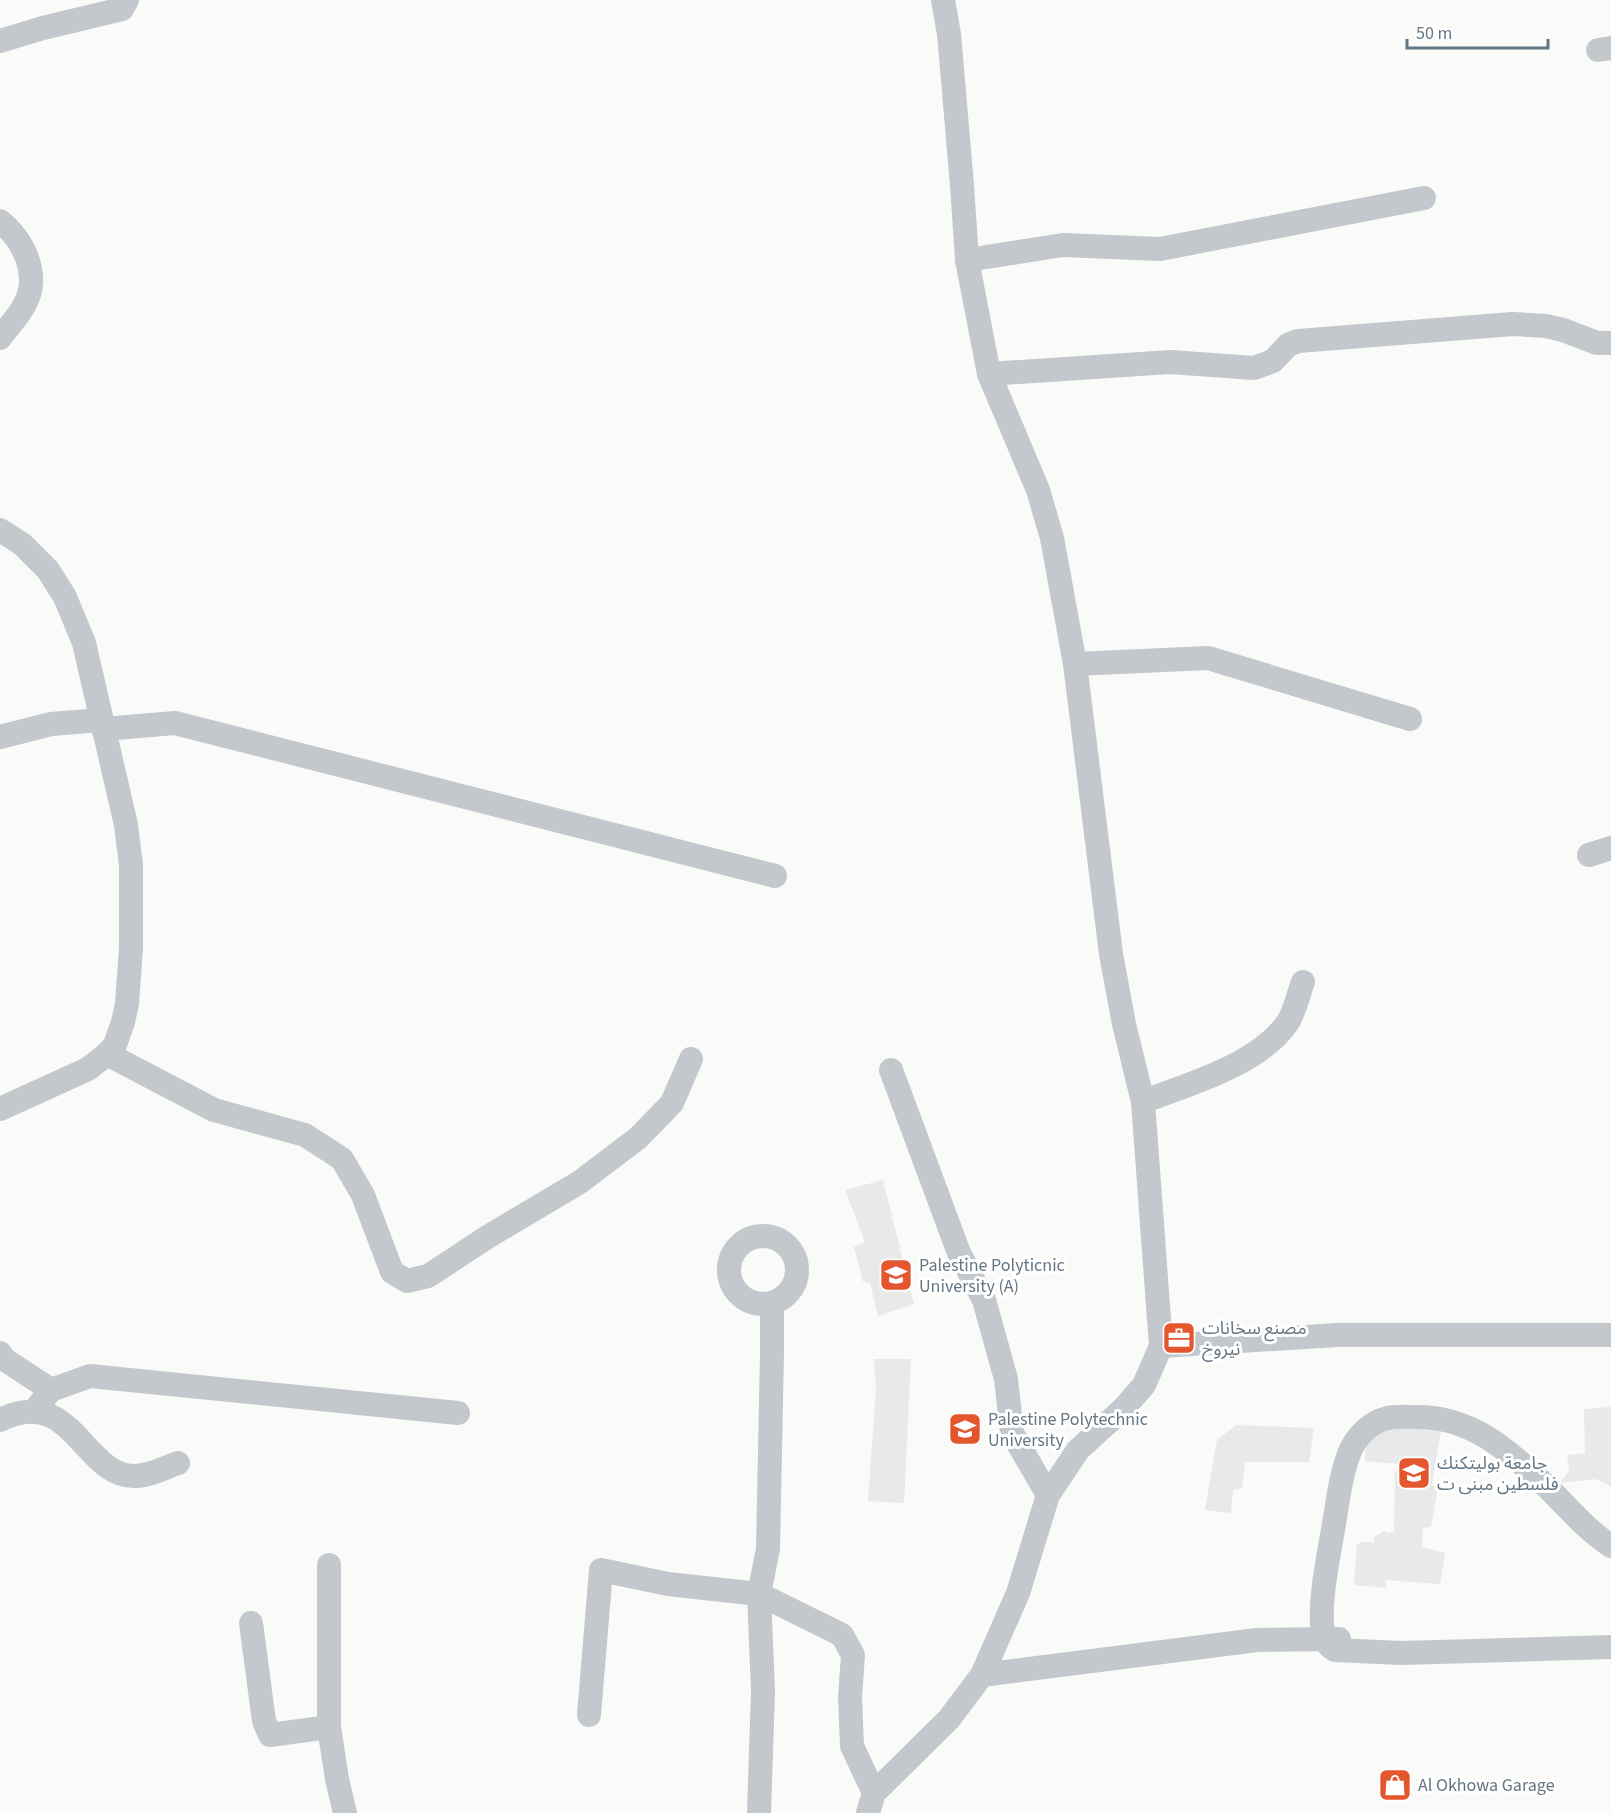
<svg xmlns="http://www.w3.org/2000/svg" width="1611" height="1813" viewBox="0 0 1611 1813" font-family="'Source Sans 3','Noto Sans Arabic',sans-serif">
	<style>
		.built { fill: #e8e9e9 }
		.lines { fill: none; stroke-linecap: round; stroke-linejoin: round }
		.minor { stroke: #c3c8cc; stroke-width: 24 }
		.labels { text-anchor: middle; stroke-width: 6; stroke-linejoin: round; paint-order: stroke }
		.poi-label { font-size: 18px; fill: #657683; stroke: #fff; text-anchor: start }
	</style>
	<rect width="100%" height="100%" fill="#fafaf8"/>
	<!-- built -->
	<g class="built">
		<path d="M 883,1180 L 914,1304 L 878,1316 L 870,1283 L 863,1282 L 854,1247 L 865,1242 L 845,1190 Z"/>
		<path d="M 874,1359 L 911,1359 L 904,1503 L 868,1501 L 876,1389 Z"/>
		<path d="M 1611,1407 L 1611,1486 L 1595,1479 L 1560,1483 L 1569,1471 L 1567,1455 L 1585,1453 L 1584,1409 Z"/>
		<path d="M 1391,1420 L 1441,1431 L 1432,1485 L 1438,1487 L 1431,1527 L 1423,1528 L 1422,1547 L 1445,1553 L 1440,1584 L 1385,1580 L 1387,1588 L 1354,1585 L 1357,1544 L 1362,1542 L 1374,1542 L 1374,1537 L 1384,1531 L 1388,1533 L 1394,1532 L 1395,1472 L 1400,1468 L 1398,1464 L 1365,1461 L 1367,1429 Z"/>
		<path d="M 1236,1425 L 1314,1428 L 1309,1462 L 1245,1462 L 1242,1488 L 1233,1490 L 1231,1513 L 1205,1510 L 1217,1440 Z"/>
	</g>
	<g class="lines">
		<!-- minor -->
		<g class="minor">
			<path d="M 0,41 L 43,28 L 122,9 L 127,0"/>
			<path d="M 1598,50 L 1611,48"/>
			<path d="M 0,221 C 23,240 41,274 25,304 C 19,316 8,327 0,338"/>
			<path d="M 967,260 L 1063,245 L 1160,249 L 1424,198"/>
			<path d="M 989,374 L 1170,362 L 1254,368 L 1273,361 L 1288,345 L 1298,341 L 1513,324 L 1546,326 L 1563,330 L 1597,343 L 1611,343"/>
			<path d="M 0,530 L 22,544 L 48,570 L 65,597 L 84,643 L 126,825 L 131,865 L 131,947 L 127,1004 L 123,1022 L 115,1045 L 107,1054 L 88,1069 L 0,1109"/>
			<path d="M 1075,664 L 1208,658 L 1410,719"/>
			<path d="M 103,729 L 175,723 L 775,876"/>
			<path d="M 0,737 L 51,724 L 101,720"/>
			<path d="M 1589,855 L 1611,848"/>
			<path d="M 107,1054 L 214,1110 L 305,1135 L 342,1159 L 363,1195 L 392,1272 L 407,1281 L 428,1276 L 489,1236 L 580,1182 L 638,1138 L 672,1103 L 691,1059"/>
			<path d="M 891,1070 L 959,1253 L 984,1300 L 1006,1379 L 1012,1433 L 1048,1495"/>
			<path d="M 1143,1102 C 1190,1083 1259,1065 1288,1022 C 1295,1011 1298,995 1303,982"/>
			<circle cx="763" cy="1270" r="34"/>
			<path d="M 1161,1346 L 1337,1335 L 1611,1335"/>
			<path d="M 0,1353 L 4,1359 L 51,1390"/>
			<path d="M 33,1412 L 51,1390 L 90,1376 L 458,1413"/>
			<path d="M 0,1420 C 72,1384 83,1476 134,1476 C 149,1476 164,1468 178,1463"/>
			<path d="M 1611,1546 C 1585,1529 1567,1506 1544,1484 C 1507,1449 1470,1416 1415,1417 C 1407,1417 1396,1416 1388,1418 C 1372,1421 1358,1435 1351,1449 C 1341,1472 1338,1500 1334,1524 C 1329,1554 1318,1604 1323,1633 C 1325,1642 1328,1646 1335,1650 L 1401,1653 L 1611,1647"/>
			<path d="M 329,1565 L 329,1727 L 337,1779 L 345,1813"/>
			<path d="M 251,1623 L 264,1721 L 270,1735 L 329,1727"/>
			<path d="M 982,1675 L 1257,1640 L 1339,1639"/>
			<path d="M 589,1715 L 601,1570 L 668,1584 L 759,1594 L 842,1635 L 853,1655 L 850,1697 L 852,1746 L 874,1793"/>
			<path d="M 759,1813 L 763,1691 L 759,1594 L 768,1549 L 772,1352 L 772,1304"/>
			<path d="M 868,1813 L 874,1793 L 949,1719 L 982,1675 L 1018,1593 L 1048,1495 L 1078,1450 L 1124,1408 L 1144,1385 L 1161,1346 L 1143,1102 L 1124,1024 L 1111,954 L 1075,664 L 1052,538 L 1038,490 L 989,374 L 967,260 L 962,185 L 949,34 L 943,0"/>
		</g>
	</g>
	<!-- icons -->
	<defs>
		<symbol id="university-square" viewBox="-11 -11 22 22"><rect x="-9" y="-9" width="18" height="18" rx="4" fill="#e4572e" stroke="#fff"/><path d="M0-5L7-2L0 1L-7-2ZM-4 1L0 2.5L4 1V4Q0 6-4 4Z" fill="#fff"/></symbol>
		<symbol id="office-square" viewBox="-11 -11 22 22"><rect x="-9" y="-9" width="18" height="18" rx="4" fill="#e4572e" stroke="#fff"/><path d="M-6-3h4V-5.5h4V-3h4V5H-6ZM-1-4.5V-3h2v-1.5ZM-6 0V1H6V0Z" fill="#fff"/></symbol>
		<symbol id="shop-square" viewBox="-11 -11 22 22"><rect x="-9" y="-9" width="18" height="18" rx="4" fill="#e4572e" stroke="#fff"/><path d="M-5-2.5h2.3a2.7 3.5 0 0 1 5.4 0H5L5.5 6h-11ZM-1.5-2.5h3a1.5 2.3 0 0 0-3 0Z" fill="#fff"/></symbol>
	</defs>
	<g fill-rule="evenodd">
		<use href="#university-square" x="877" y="1256" width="38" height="38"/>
		<use href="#office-square" x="1160" y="1319" width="38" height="38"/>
		<use href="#university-square" x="946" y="1410" width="38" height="38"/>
		<use href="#university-square" x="1395" y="1454" width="38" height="38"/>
		<use href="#shop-square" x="1376" y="1766" width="38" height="38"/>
	</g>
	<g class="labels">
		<!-- poi labels -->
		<g class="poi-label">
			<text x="919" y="1271">Palestine Polyticnic<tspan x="919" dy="21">University (A)</tspan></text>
			<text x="1202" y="1334">مصنع سخانات<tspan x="1202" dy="21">نيروخ</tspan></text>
			<text x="988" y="1425">Palestine Polytechnic<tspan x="988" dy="21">University</tspan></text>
			<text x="1437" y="1469">جامعة بوليتكنك<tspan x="1437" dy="21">فلسطين مبنى ت</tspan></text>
			<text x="1418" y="1791">Al Okhowa Garage</text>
		</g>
	</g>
	<!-- scale -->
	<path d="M1407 39v9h141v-9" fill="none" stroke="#657683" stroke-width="3"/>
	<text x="1416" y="39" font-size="18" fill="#657683" stroke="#ffffff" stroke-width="4.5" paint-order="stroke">50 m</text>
</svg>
